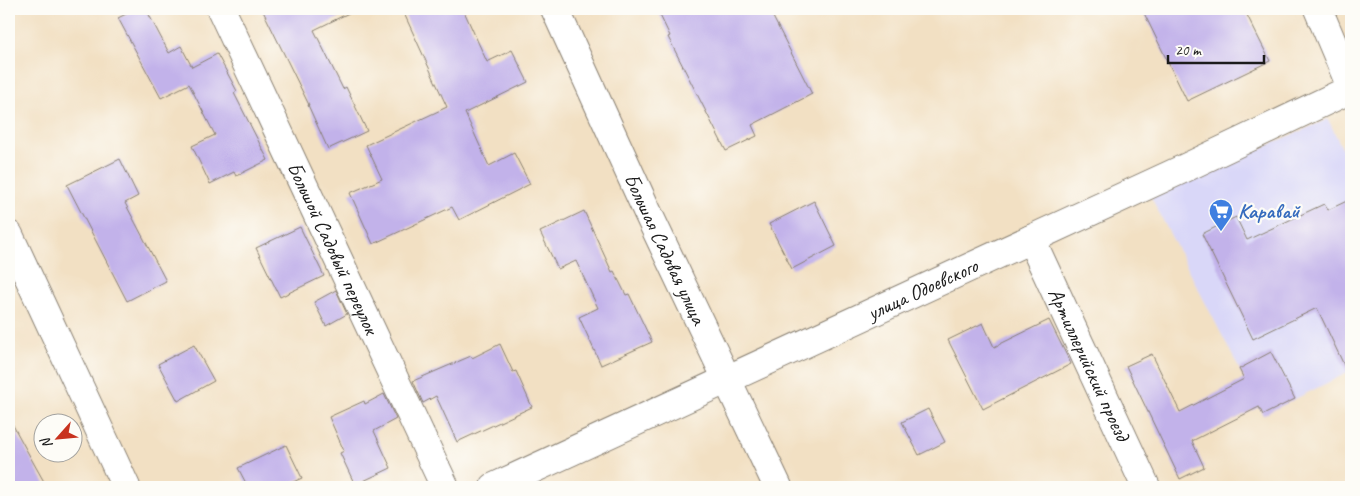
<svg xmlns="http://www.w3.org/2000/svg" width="1360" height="496" viewBox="0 0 1360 496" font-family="Caveat,sans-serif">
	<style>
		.built { fill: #d9d7f8 }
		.building { fill: #c2b2ea }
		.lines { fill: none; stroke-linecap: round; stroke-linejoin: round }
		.minor-casing { stroke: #877e70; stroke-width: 30 }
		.tertiary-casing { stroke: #877e70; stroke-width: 30 }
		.minor { stroke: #fff; stroke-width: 28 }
		.tertiary { stroke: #fff; stroke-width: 28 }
		.labels { text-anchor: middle; stroke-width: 4.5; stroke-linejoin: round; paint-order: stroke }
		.shop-label { font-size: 21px; font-weight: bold; fill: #366cbe; stroke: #fdfcf7; text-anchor: start }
		.street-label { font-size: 21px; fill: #1c1c1c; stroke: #fdfcf7 }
	</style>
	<rect width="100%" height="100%" fill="#fdfcf7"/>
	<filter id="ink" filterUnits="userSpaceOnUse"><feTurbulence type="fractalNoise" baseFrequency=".02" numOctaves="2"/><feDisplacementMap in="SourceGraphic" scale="10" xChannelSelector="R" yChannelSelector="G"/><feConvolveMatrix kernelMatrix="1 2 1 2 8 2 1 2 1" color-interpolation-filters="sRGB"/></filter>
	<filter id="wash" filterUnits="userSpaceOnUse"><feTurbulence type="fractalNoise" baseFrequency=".0096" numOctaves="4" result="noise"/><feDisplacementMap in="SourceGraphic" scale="20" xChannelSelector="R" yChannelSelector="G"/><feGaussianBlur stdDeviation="1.12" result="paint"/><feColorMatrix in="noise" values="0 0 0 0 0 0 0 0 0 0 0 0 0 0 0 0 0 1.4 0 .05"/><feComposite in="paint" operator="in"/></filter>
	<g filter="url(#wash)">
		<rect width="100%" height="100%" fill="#f2e0c3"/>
		<!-- built -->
		<path class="built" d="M 1328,119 L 1351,167 L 1351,371 L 1263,415 L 1151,197 Z"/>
		<g id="blocks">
			<!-- building -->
			<g class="building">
				<path d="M 136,9 L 146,9 L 169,53 L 181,46 L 192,67 L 217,54 L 237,91 L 234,93 L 268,160 L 236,176 L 234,172 L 210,184 L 192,146 L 215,135 L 189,84 L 161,98 L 118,18 Z"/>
				<path d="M 262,9 L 357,9 L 314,30 L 343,89 L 346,87 L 367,131 L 328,149 L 308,105 L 309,105 Z"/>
				<path d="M 402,9 L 463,9 L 487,62 L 512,50 L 528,82 L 465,113 L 489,166 L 514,153 L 530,184 L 459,220 L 452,207 L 373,244 L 350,193 L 382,179 L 366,145 L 447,107 Z"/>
				<path d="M 657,9 L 769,9 L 812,94 L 752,125 L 757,136 L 726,151 L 668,37 L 670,36 Z"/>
				<path d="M 1142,9 L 1244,9 L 1270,61 L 1187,101 Z"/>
				<path d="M 120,159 L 138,196 L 125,203 L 166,281 L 127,301 L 67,185 Z"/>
				<path d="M 1351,199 L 1351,380 L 1317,308 L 1253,339 L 1202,234 L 1236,217 L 1247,240 L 1324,204 L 1328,210 Z"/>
				<path d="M 814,201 L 836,246 L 792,269 L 769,224 Z"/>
				<path d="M 584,211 L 612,272 L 614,271 L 626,295 L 629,294 L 652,342 L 601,365 L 579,317 L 598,308 L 576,261 L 558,269 L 540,232 Z"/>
				<path d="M 300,227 L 324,276 L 280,297 L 256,248 Z"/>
				<path d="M 336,290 L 347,314 L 326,326 L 314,302 Z"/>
				<path d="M 1049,320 L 1071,364 L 983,409 L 948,340 L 983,323 L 994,347 Z"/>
				<path d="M 500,344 L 513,372 L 516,371 L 532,407 L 457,442 L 436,396 L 423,403 L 413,381 L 471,356 L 472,358 Z"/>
				<path d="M 194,345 L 214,381 L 178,401 L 158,364 Z"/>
				<path d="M 1271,352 L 1295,399 L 1263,415 L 1259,407 L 1192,441 L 1204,467 L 1180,479 L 1126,366 L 1152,354 L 1180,412 L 1244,379 L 1239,369 Z"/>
				<path d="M 384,394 L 396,419 L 374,431 L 391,468 L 355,485 L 340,453 L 344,451 L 329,417 L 364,401 L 365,404 Z"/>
				<path d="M 928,409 L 945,442 L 919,455 L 902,422 Z"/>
				<path d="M 9,418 L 33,462 L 47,487 L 9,487 Z"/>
				<path d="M 286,445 L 302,478 L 282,487 L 248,487 L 238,468 Z"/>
			</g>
		</g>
	</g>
	<g filter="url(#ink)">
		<use href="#blocks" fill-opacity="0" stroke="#877e70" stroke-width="1"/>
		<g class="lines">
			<defs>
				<g id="minor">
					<path id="s1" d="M 221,9 L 445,487"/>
					<path d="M 9,235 L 126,487"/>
					<path id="s2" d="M 1031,239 L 1146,487"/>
				</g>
				<g id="tertiary">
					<path id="s3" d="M 555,9 L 647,211 L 778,487"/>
					<path d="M 1318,9 L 1351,87"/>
					<path id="s4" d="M 494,487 L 1185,168 L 1351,89"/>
				</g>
			</defs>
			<!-- minor casing -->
			<use href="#minor" class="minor-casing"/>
			<!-- tertiary casing -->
			<use href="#tertiary" class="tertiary-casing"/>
			<!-- minor -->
			<use href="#minor" class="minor"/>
			<!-- tertiary -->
			<use href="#tertiary" class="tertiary"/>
		</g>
	</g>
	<!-- icons -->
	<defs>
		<symbol id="supermarket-pin" viewBox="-11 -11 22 30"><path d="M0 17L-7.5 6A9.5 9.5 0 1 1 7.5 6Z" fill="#3f7fe0" stroke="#fdfcf7"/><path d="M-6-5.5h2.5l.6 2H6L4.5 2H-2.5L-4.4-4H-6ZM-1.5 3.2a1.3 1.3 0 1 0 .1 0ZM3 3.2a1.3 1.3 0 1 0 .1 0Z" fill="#fff"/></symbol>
	</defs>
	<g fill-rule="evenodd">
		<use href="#supermarket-pin" x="1207" y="197" width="28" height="38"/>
	</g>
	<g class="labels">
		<!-- shop labels -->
		<g class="shop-label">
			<text x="1238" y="218">Каравай</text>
		</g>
		<!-- street labels -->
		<g class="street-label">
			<text dy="7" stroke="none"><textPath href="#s1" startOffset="264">Большой Садовый переулок</textPath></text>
			<text dy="7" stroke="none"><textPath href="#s3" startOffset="264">Большая Садовая улица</textPath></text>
			<text dy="7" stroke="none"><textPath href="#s4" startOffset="472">улица Одоевского</textPath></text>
			<text dy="7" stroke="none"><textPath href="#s2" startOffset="138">Артиллерийский проезд</textPath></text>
		</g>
	</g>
	<!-- margin -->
	<rect width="1360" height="496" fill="none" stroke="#fdfcf7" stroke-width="30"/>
	<!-- north arrow -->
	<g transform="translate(58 438) rotate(243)"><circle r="24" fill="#fdfcf7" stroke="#a3a29f"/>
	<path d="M0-4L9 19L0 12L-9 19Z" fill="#c8321e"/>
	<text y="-8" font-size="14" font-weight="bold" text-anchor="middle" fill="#1c1c1c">N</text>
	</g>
	<!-- scale -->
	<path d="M1168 55v8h96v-8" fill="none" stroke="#1c1c1c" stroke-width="2.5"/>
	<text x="1175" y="55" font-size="15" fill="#1c1c1c" stroke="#fdfcf7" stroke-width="4" paint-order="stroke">20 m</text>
</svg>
